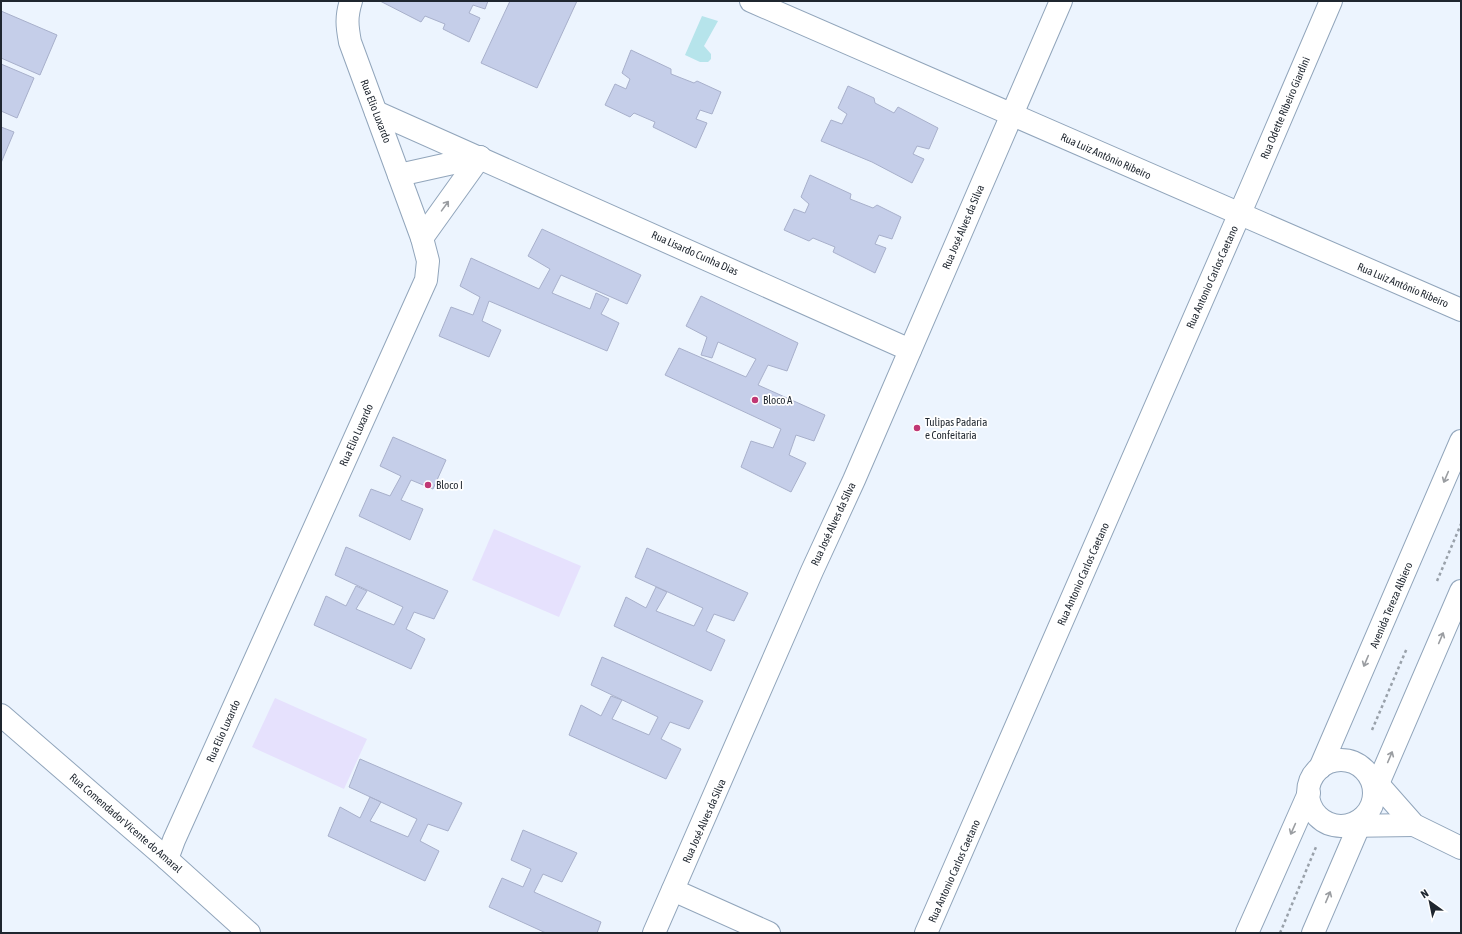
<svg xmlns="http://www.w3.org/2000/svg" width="1462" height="934" viewBox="0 0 1462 934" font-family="'Asap Condensed',sans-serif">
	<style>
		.green { fill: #e6e1fd }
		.water { fill: #b6e4eb }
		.building { fill: #c5cee9; stroke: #a8b0cb }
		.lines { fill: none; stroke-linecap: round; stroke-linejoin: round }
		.minor-casing { stroke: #91a5bb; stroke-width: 24 }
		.tertiary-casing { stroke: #91a5bb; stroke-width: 24 }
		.secondary-casing { stroke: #91a5bb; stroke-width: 24 }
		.path { stroke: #99a1aa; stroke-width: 2.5; stroke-dasharray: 3 3; stroke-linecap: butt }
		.minor { stroke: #fff; stroke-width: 22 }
		.tertiary { stroke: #fff; stroke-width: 22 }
		.secondary { stroke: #fff; stroke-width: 22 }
		.oneway { stroke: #9a9da1 }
		.poi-dot { fill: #c03774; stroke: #fff; stroke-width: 1.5 }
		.labels { text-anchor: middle; stroke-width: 3.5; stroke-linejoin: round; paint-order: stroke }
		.street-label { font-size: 11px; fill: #1f262f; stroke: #fff }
		.poi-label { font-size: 11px; fill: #1f262f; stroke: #fff; text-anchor: start }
	</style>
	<rect width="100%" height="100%" fill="#ecf4fe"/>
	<!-- green -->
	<g class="green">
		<path d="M 494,529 L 581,566 L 559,617 L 472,580 Z"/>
		<path d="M 275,698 L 367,739 L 344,789 L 252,747 Z"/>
	</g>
	<!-- water -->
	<path class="water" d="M 702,16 L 718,21 L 704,46 L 711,54 L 711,59 L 708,62 L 700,62 L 685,55 Z"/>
	<!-- building -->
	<g class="building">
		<path d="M 380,1 L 488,1 L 485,9 L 473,5 L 469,13 L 480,18 L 469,42 L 443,29 L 445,24 L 425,16 L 421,22 Z"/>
		<path d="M 510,1 L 577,1 L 537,88 L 481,63 Z"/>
		<path d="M 1,11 L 57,35 L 40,75 L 1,58 Z"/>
		<path d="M 631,50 L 671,69 L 671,74 L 694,83 L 697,81 L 721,92 L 712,114 L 700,110 L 696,119 L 707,123 L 696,148 L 653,127 L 655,122 L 634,113 L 630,117 L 605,105 L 615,84 L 626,89 L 630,79 L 622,73 Z"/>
		<path d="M 1,64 L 34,78 L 17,118 L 1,111 Z"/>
		<path d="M 848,86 L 874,98 L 875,103 L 894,113 L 898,107 L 938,128 L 929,149 L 917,146 L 913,154 L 924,159 L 912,183 L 872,162 L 821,141 L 831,120 L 842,124 L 847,114 L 838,108 Z"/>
		<path d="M 1,127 L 14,132 L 1,163 Z"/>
		<path d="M 810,175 L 851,194 L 850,199 L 873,208 L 877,205 L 901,217 L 892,239 L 879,235 L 875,244 L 886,248 L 875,273 L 833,252 L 835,247 L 813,238 L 809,241 L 784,230 L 794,209 L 805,213 L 809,204 L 801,197 Z"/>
		<path d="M 542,229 L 641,275 L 627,304 L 561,275 L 552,293 L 590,309 L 596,293 L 609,299 L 601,314 L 619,323 L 607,351 L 489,301 L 482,321 L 501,330 L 489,357 L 439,336 L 451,307 L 473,315 L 480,297 L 460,286 L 471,258 L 539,289 L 550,269 L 528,256 Z"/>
		<path d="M 701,296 L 798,343 L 787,371 L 768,365 L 758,385 L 825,415 L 814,441 L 796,435 L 789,455 L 806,463 L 791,492 L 741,467 L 751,441 L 773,448 L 781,429 L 665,375 L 679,348 L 746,377 L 756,359 L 718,342 L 712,358 L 701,355 L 707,337 L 686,326 Z"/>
		<path d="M 393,437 L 446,460 L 433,489 L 411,480 L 401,500 L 423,509 L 410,540 L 359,516 L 371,489 L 390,496 L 401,476 L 380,466 Z"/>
		<path d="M 346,547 L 448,591 L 434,619 L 414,612 L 406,629 L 425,639 L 411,669 L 314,625 L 326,596 L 346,606 L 356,586 L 367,591 L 356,609 L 394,625 L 403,607 L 335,575 Z"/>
		<path d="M 647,548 L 748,593 L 734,621 L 714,614 L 706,631 L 725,640 L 711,671 L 614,626 L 626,597 L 646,608 L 656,587 L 667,592 L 656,611 L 694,626 L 703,608 L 635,577 Z"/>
		<path d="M 602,657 L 703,701 L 689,729 L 670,722 L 661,739 L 681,749 L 666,779 L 569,735 L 581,705 L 601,716 L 611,696 L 622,700 L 612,719 L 649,735 L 658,717 L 591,685 Z"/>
		<path d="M 360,759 L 462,803 L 448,831 L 428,824 L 420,841 L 439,851 L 425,881 L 328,836 L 340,807 L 360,818 L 370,797 L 381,802 L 370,821 L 408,837 L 417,819 L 349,787 Z"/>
		<path d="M 523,830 L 577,853 L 562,882 L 543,874 L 534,892 L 601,922 L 597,933 L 546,933 L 489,907 L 502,878 L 523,887 L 531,869 L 511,860 Z"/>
	</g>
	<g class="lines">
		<defs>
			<g id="minor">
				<path d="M 751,1 L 1461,310"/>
				<path d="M 376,112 L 910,350"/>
				<path d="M 399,175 L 480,157"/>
				<path d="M 422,238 L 480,157"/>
				<path d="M 1369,774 L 1414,825 L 1461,848"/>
				<path d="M 1343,826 L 1414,825"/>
				<path d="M 167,859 L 174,840 L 426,280 L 428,261 L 422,238 L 350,42 C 347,26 346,17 351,1"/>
				<path d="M 673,890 L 769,933"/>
				<path d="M 654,933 L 812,571 L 854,480 L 1061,1"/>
				<path d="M 926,933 L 1250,190 L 1331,1"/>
			</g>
			<g id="tertiary">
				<circle cx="1341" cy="793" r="33"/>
				<path d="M 1320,768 L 1461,441"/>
				<path d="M 1374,793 L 1461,591"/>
				<path d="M 1247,933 L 1309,793"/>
				<path d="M 1313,933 L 1362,819"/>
			</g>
			<path id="secondary" d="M 1,715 L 167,859 L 249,933"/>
		</defs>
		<!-- minor casing -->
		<use href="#minor" class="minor-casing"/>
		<!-- tertiary casing -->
		<use href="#tertiary" class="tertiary-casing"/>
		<!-- secondary casing -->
		<use href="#secondary" class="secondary-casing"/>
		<!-- path -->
		<g class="path">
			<path d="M 1437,581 L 1461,524"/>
			<path d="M 1372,730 L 1407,648"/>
			<path d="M 1280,933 L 1316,847"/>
		</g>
		<!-- minor -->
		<use href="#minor" class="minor"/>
		<!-- tertiary -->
		<use href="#tertiary" class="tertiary"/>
		<!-- secondary -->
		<use href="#secondary" class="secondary"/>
	</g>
	<!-- one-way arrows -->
	<defs><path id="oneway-shaft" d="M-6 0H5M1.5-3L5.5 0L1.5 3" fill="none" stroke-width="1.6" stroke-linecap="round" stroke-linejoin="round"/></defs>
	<g class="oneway">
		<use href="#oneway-shaft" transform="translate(445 206) rotate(-54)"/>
		<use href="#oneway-shaft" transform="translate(1446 477) rotate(113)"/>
		<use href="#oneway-shaft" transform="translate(1441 638) rotate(-67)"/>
		<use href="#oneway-shaft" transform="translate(1366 661) rotate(113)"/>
		<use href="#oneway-shaft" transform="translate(1390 757) rotate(-67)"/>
		<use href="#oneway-shaft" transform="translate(1293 829) rotate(114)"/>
		<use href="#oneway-shaft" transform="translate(1328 897) rotate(-67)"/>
	</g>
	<!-- markers -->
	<g class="poi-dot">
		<circle cx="755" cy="400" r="4"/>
		<circle cx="917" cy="428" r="4"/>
		<circle cx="428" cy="485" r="4"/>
	</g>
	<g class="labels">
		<!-- street labels -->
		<g class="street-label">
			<text transform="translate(1285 108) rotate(-67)" y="4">Rua Odette Ribeiro Giardini</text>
			<text transform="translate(376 111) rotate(69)" y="4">Rua Elio Luxardo</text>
			<text transform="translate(1106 156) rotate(24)" y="4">Rua Luiz Antônio Ribeiro</text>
			<text transform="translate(963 227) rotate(-67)" y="4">Rua José Alves da Silva</text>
			<text transform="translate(695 253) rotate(24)" y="4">Rua Lisardo Cunha Dias</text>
			<text transform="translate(1212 277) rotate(-66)" y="4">Rua Antonio Carlos Caetano</text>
			<text transform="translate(1403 285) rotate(23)" y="4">Rua Luiz Antônio Ribeiro</text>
			<text transform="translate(356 435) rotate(-66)" y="4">Rua Elio Luxardo</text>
			<text transform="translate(833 524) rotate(-65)" y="4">Rua José Alves da Silva</text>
			<text transform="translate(1083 574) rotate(-66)" y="4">Rua Antonio Carlos Caetano</text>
			<text transform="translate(1391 605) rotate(-67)" y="4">Avenida Tereza Albiero</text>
			<text transform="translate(223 731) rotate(-66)" y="4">Rua Elio Luxardo</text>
			<text transform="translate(704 821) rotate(-66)" y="4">Rua José Alves da Silva</text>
			<text transform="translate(126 823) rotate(41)" y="4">Rua Comendador Vicente do Amaral</text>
			<text transform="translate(954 871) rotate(-66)" y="4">Rua Antonio Carlos Caetano</text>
		</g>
		<!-- poi labels -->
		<g class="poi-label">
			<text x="763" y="404">Bloco A</text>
			<text x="925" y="426">Tulipas Padaria<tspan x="925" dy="13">e Confeitaria</tspan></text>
			<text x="436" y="489">Bloco I</text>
		</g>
	</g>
	<!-- border -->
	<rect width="1462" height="934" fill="none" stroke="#1f262f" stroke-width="4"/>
	<!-- north arrow -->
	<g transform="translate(1430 902) rotate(327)" stroke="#ffffff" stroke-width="3" paint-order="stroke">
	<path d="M0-3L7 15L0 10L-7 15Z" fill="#1f262f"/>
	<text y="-6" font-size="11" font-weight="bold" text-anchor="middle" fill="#1f262f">N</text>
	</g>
</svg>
